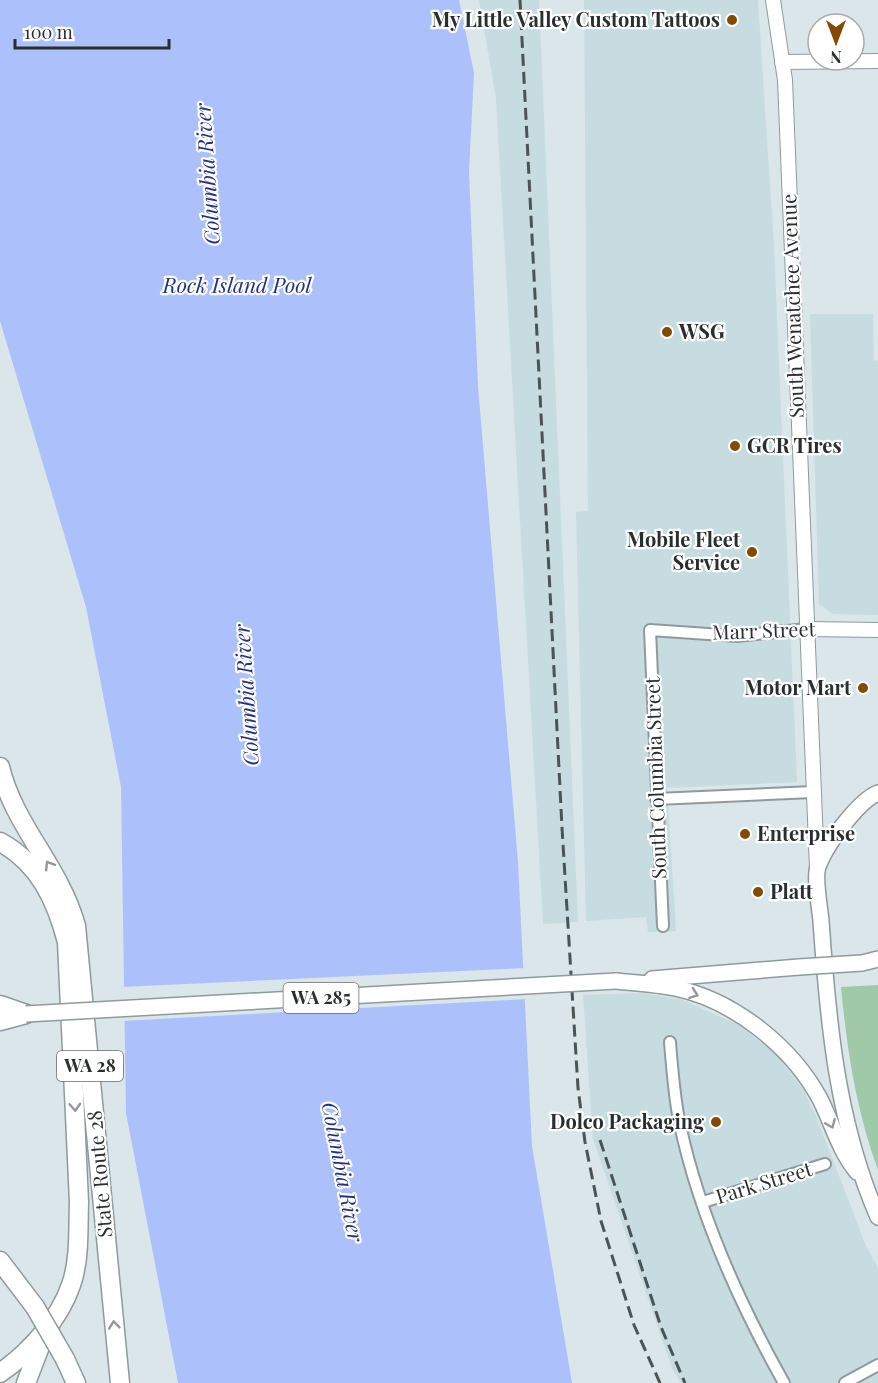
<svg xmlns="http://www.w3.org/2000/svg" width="878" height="1383" viewBox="0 0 878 1383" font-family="'Playfair Display',serif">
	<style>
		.built { fill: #c6dce0 }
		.green { fill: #9fc9a8 }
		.water { fill: #acc1fb }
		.pier { fill: #dae6e9 }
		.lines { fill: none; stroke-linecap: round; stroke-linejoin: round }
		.street-casing { stroke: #8f9a9d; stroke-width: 14 }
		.secondary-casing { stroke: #8f9a9d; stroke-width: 16 }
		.primary-casing { stroke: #8f9a9d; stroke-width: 18 }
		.highway-casing { stroke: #8f9a9d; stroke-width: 21 }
		.street { stroke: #fff; stroke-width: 10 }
		.secondary { stroke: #fff; stroke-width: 14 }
		.primary { stroke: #fff; stroke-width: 15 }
		.highway { stroke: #fff; stroke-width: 18 }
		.rail { stroke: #4c5354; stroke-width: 3; stroke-dasharray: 12 6; stroke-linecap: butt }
		.primary-bridge-casing { stroke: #8f9a9d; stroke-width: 18; stroke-linecap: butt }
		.highway-bridge-casing { stroke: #8f9a9d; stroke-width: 21; stroke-linecap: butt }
		.primary-bridge { stroke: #fff; stroke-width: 15 }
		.highway-bridge { stroke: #fff; stroke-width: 18 }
		.oneway { stroke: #949697 }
		.poi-dot { fill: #844b00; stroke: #fff; stroke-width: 2 }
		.labels { text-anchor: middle; stroke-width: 4.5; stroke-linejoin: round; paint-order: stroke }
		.shield { fill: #fff; stroke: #696d6d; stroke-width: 1.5 }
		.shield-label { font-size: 18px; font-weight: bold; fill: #292e2f }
		.poi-label { font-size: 20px; font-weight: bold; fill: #292e2f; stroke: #fff; text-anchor: end }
		.street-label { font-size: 20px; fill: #292e2f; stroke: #fff }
		.water-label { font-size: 21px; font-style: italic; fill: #213282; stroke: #fff }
	</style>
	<rect width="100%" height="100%" fill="#dae6e9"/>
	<!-- built -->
	<g class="built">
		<path d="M 479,0 L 539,0 L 578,922 L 543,924 L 496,98 Z"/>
		<path d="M 584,0 L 758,0 L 774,248 L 797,782 L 667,788 L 676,931 L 648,932 L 646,917 L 586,921 L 576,512 L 588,511 Z"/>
		<path d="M 810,314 L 873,314 L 874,360 L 878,361 L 878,615 L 833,614 L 819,604 Z"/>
		<path d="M 642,993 L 683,1000 L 737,1024 L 775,1053 L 803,1089 L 816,1116 L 866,1246 L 878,1268 L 878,1383 L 681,1383 L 672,1368 L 593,1139 L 583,995 Z"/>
	</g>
	<!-- green -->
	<path class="green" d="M 878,985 L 878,1170 C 856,1110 847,1050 841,987 Z"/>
	<!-- water -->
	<path class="water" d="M 0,0 L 459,0 L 474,73 L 469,172 L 478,386 L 518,862 L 532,1146 L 572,1383 L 178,1383 L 126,1113 L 121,787 L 86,607 L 0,321 Z"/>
	<!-- pier -->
	<path class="pier" d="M 526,968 L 528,999 L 122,1021 L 121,987 Z"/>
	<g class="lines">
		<defs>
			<g id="street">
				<path d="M 656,799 L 813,792"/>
				<path d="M 663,926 L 650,630 L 737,636 L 807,629"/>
				<path d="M 670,1042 C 672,1068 674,1094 679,1120 C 698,1212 738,1301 784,1383"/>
				<path d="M 703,1202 L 825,1164"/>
				<path d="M 845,1383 L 878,1365"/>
			</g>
			<g id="secondary">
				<path d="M 773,0 L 785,80 L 817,868"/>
				<path d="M 782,62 L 878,61"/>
				<path d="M 807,629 L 878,630"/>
			</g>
			<g id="primary">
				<path d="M 878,793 C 858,801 825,846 818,867 C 814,877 820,909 821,921 C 828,1022 837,1123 878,1217"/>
				<path d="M 862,963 L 878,959"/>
				<path d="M 652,979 L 799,967"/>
				<path d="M 616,981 C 635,983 656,984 675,988 C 734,1000 792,1047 820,1099 C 833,1125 839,1150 857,1172"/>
			</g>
			<g id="highway">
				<path d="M 0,767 C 14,826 60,867 76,926 L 120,1383"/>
				<path d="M 0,842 C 39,863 56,900 67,942 L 79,1202 C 78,1229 80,1260 71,1285 C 59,1320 30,1352 0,1373"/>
				<path d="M 0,1005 L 26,1014"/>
				<path d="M 0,1021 L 26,1014"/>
				<path d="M 0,1261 L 35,1307"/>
				<path d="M 65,1359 L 76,1383"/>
				<path d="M 26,1383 L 41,1344"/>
			</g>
		</defs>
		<!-- street casing -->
		<use href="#street" class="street-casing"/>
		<!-- secondary casing -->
		<use href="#secondary" class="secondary-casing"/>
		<!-- primary casing -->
		<use href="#primary" class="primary-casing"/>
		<!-- highway casing -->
		<use href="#highway" class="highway-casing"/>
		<!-- street -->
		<use href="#street" class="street"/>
		<!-- secondary -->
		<use href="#secondary" class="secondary"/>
		<!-- primary -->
		<use href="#primary" class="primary"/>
		<!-- highway -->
		<use href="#highway" class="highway"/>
		<!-- rail -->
		<g class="rail">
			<path d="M 520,0 L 562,828 L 578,1088 L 585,1142 L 601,1221 L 634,1325 L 660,1383"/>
			<path d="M 600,1140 L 661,1327 L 685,1383"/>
		</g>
		<defs>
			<g id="primary-bridge">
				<path d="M 799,967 L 862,963"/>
				<path d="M 26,1014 L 616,981"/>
			</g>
			<path id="highway-bridge" d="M 35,1307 L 65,1359"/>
		</defs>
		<!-- primary-bridge casing -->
		<use href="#primary-bridge" class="primary-bridge-casing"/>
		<!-- highway-bridge casing -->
		<use href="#highway-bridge" class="highway-bridge-casing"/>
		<!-- primary-bridge -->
		<use href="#primary-bridge" class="primary-bridge"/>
		<!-- highway-bridge -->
		<use href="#highway-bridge" class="highway-bridge"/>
	</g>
	<!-- one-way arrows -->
	<defs><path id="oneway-chevron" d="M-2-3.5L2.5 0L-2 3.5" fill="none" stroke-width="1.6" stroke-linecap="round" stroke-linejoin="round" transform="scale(1.5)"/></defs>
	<g class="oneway">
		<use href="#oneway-chevron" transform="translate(49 865) rotate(-122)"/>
		<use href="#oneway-chevron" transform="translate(694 994) rotate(20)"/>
		<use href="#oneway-chevron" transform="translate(75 1107) rotate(87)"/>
		<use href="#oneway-chevron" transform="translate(831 1124) rotate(67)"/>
		<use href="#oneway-chevron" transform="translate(114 1325) rotate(-96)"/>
	</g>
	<!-- markers -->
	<g class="poi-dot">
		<circle cx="732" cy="20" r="6"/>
		<circle cx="667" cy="332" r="6"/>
		<circle cx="735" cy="446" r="6"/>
		<circle cx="752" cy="552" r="6"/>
		<circle cx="863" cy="688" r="6"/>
		<circle cx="745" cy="834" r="6"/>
		<circle cx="758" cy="892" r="6"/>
		<circle cx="716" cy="1122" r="6"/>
	</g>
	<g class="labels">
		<!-- shield labels -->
		<g class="shield">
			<rect x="283.5" y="983" width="75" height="30" rx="4.5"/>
			<rect x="57" y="1051" width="66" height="30" rx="4.5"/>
		</g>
		<g class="shield-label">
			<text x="321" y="1004">WA 285</text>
			<text x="90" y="1072">WA 28</text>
		</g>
		<!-- poi labels -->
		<g class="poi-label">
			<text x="720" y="27">My Little Valley Custom Tattoos</text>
			<text x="679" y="339" text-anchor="start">WSG</text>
			<text x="747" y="453" text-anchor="start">GCR Tires</text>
			<text x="740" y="547">Mobile Fleet<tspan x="740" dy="23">Service</tspan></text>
			<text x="851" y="695">Motor Mart</text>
			<text x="757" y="841" text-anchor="start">Enterprise</text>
			<text x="770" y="899" text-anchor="start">Platt</text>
			<text x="704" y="1129">Dolco Packaging</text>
		</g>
		<!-- street labels -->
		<g class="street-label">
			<text transform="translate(793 306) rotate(-92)" y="7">South Wenatchee Avenue</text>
			<text transform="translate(764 631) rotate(-2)" y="7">Marr Street</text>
			<text transform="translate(656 778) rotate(-92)" y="7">South Columbia Street</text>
			<text transform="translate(100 1174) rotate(-95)" y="7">State Route 28</text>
			<text transform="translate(764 1183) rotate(-17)" y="7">Park Street</text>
		</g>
		<!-- water labels -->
		<g class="water-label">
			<text transform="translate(208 174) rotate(-94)" y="7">Columbia River</text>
			<text x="237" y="293">Rock Island Pool</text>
			<text transform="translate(247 695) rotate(-94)" y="7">Columbia River</text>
			<text transform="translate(342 1172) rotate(79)" y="7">Columbia River</text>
		</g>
	</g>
	<!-- north arrow -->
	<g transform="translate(836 42) rotate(180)"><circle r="28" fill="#ffffff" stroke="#a9abac" stroke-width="1.5"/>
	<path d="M0-4.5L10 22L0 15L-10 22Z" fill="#844b00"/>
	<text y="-9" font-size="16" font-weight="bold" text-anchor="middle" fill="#292e2f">N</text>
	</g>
	<!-- scale -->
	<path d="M15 39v9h154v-9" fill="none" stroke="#292e2f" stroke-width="3"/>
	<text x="24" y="39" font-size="18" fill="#292e2f" stroke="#ffffff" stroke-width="4.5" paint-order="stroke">100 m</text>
</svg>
